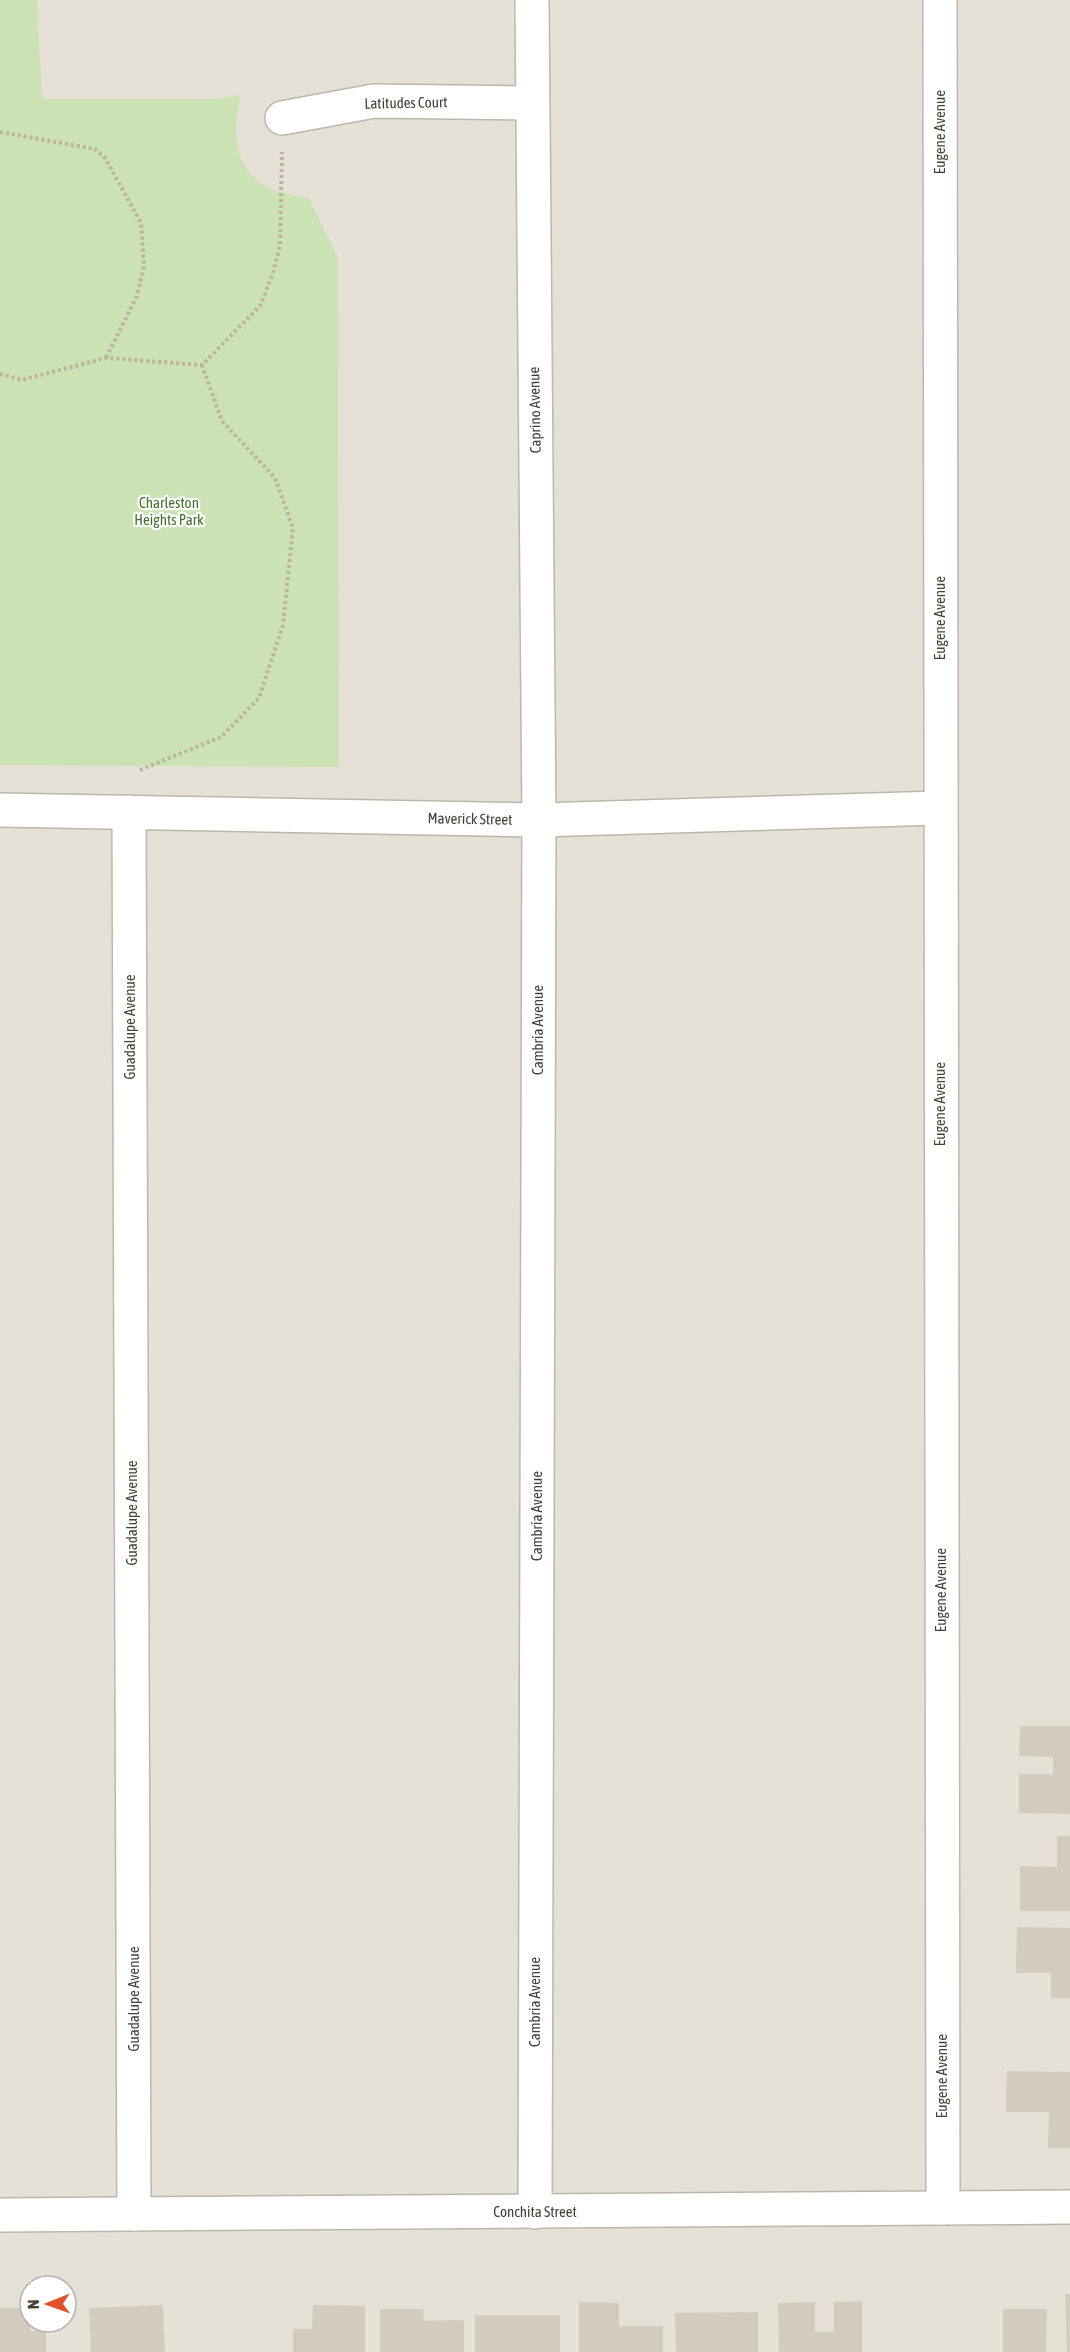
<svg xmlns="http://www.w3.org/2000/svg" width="1070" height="2352" viewBox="0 0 1070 2352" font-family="'Asap Condensed',sans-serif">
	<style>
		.residential { fill: #e5e1d6; fill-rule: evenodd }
		.green { fill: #cbe2b4 }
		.building { fill: #d2cbbe }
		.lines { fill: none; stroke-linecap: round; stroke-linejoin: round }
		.minor-casing { stroke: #bcb7ab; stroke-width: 36 }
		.path { stroke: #bcb39d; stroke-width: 4; stroke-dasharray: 3 3; stroke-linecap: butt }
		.minor { stroke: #fff; stroke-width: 33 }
		.labels { text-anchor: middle; stroke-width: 4.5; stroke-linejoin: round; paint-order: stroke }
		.street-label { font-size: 15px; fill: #443f37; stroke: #fff }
		.park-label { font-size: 15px; fill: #457030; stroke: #fff }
	</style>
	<rect width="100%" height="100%" fill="#f2efe7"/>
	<!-- residential -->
	<path class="residential" d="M 0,0 L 1070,0 L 1070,2352 L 0,2352 ZM 30,2286 L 66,2286 L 66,2322 L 30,2322 Z"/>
	<!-- green -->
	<path class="green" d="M 0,0 L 37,0 L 42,99 L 215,99 L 241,95 C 225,155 246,192 309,198 L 338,258 L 339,767 L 0,765 Z"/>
	<!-- building -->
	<g class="building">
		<path d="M 1020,1726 L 1070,1726 L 1070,1814 L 1019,1813 L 1019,1774 L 1053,1774 L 1053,1757 L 1019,1756 Z"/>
		<path d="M 1057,1836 L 1070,1836 L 1070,1911 L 1020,1911 L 1020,1866 L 1057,1867 Z"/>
		<path d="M 1017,1927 L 1070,1928 L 1070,1998 L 1051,1998 L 1051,1973 L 1016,1973 Z"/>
		<path d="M 1007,2071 L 1070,2072 L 1070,2148 L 1048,2148 L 1049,2112 L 1006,2112 Z"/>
		<path d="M 1065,2294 L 1070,2294 L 1070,2352 L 1067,2352 Z"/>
		<path d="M 862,2301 L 862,2352 L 779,2352 L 778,2303 L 815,2302 L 815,2332 L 834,2332 L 834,2302 Z"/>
		<path d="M 579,2302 L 619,2303 L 619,2326 L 663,2326 L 663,2352 L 579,2352 Z"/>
		<path d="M 163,2305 L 165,2352 L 91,2352 L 89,2308 Z"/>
		<path d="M 313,2305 L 365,2306 L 365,2352 L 293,2352 L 293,2329 L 312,2329 Z"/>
		<path d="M 0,2308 L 30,2308 L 30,2331 L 46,2331 L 46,2352 L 0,2352 Z"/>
		<path d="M 380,2309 L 423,2309 L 424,2321 L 464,2320 L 464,2352 L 380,2352 Z"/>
		<path d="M 1003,2309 L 1047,2309 L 1046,2352 L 1003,2352 Z"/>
		<path d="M 758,2312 L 758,2352 L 676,2352 L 675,2313 Z"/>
		<rect x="475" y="2315" width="85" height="37"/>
	</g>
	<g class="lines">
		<defs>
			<g id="minor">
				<path d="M 532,0 L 539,820 L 535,2212"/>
				<path d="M 940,0 L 943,2208"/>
				<path d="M 282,118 L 374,101 L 531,103"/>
				<path d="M 0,810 L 539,820 L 940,808"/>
				<path d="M 129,812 L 134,2214"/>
				<path d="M 0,2215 L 1070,2207"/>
			</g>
		</defs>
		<!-- minor casing -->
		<use href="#minor" class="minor-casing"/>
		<!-- path -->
		<g class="path">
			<path d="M 0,132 L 95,149 L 105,158 L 141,223 L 144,266 L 137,296 L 106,358"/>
			<path d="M 0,374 L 22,380 L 106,358 L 202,365 L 260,306 L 273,273 L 280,246 L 282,152"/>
			<path d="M 140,770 L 221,737 L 259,698 L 283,625 L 293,528 L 275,478 L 222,421 L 202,365"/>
		</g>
		<!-- minor -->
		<use href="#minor" class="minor"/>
	</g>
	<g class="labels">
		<!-- street labels -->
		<g class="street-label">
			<text transform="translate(406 103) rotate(-1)" y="5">Latitudes Court</text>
			<text transform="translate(940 132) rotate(-90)" y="5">Eugene Avenue</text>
			<text transform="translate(535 410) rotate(-91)" y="5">Caprino Avenue</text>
			<text transform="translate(940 618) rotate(-90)" y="5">Eugene Avenue</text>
			<text transform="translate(470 819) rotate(1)" y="5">Maverick Street</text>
			<text transform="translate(130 1027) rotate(-90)" y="5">Guadalupe Avenue</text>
			<text transform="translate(538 1030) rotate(-90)" y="5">Cambria Avenue</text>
			<text transform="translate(940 1104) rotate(-90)" y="5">Eugene Avenue</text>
			<text transform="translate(132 1513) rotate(-90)" y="5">Guadalupe Avenue</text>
			<text transform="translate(537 1516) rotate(-90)" y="5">Cambria Avenue</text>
			<text transform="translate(941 1590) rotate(-90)" y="5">Eugene Avenue</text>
			<text transform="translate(134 1999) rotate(-90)" y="5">Guadalupe Avenue</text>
			<text transform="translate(535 2002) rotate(-90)" y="5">Cambria Avenue</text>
			<text transform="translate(942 2076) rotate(-90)" y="5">Eugene Avenue</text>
			<text x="535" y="2217">Conchita Street</text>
		</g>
		<!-- park labels -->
		<g class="park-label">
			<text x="169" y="508">Charleston<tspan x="169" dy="17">Heights Park</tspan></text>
		</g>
	</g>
	<!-- north arrow -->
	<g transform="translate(48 2304) rotate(269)"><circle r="28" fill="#ffffff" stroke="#b4b2af" stroke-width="1.5"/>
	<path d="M0-4.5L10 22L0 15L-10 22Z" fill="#e4502c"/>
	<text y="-9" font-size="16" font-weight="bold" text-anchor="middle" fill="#443f37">N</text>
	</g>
</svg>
